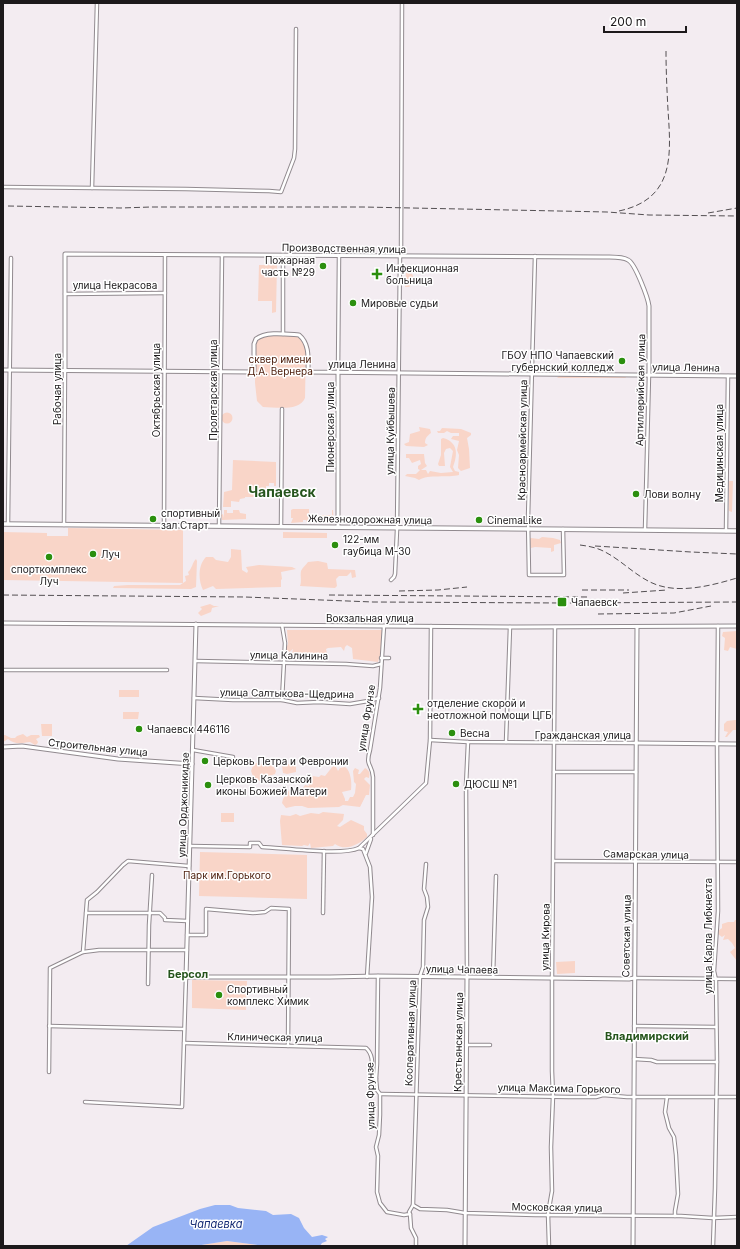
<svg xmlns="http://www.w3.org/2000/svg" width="740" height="1249" viewBox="0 0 740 1249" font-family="Inter,sans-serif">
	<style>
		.green { fill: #f9d5c8 }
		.water { fill: #98b4f5 }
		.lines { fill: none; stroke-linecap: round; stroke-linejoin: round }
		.minor-casing { stroke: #918a8f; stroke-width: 4.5 }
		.tertiary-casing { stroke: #918a8f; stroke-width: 5 }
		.secondary-casing { stroke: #918a8f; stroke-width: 5.5 }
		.minor { stroke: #fff; stroke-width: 2.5 }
		.tertiary { stroke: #fff; stroke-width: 3 }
		.secondary { stroke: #fff; stroke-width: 3.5 }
		.rail { stroke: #534f52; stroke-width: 1; stroke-dasharray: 6 3; stroke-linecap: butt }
		.poi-dot { fill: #2b8f0e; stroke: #fff; stroke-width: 1.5 }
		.labels { text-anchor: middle; stroke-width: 3; stroke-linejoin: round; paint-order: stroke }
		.street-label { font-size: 10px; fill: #1c191b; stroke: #fff }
		.poi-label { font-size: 10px; fill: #1c191b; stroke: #fff; text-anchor: start }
		.park-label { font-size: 10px; fill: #4a1b09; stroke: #fff }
		.neighbourhood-label { font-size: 11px; font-weight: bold; fill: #25541c; stroke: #fff }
		.water-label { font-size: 11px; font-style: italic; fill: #152b74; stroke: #fff }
		.district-label { font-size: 14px; font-weight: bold; fill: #25541c; stroke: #fff }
	</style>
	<rect width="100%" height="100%" fill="#f3ecf1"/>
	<!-- green -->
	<g class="green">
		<path d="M 259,265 L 277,265 L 276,312 L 272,313 L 272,301 L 258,301 Z"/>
		<path d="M 406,273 L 412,274 L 414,278 L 413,283 L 409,287 L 405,287 Z"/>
		<path d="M 268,336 L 297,336 L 303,341 L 306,347 L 305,398 C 299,412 275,407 263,407 L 257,401 L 255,383 L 255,345 C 257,338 261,337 268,336 Z"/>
		<path d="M 559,376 L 625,376 L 626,378 L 557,378 Z"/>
		<circle cx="227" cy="418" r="5.5"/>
		<path d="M 419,427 L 430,429 L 431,433 C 427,436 425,438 425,443 L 428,445 L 424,447 L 406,446 L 404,444 L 409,442 L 410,434 L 420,431 Z"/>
		<path d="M 442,428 L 461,429 L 471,433 L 471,435 L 467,438 L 469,449 L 470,468 L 461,471 L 458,468 L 459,455 L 457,450 L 459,441 L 451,439 L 453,436 L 459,436 L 459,433 L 451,433 L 447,431 L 444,433 L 438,433 L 437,431 L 440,431 Z"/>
		<path d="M 443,438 C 458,442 458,454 453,467 L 455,471 L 459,472 L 459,475 C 448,478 428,474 419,480 L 415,478 L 405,476 L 407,474 L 416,474 L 420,470 L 418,469 L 418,466 L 421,464 L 420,460 L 412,463 L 409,458 L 406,458 L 406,454 L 424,454 L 425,463 L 427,466 L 421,470 L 426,470 L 428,474 L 430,471 L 441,473 L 453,472 L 450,467 L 453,451 L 450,448 L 446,449 L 444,453 L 445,466 L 439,466 L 438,464 L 441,455 L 441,439 Z"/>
		<path d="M 233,460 L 276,462 L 276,486 L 274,486 L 274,483 L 269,483 L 269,486 L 266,486 L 266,497 L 245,497 L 245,498 L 240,499 L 239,502 L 231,501 L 231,507 L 223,507 L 224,492 L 232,490 Z"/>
		<path d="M 729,481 L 733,481 L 732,512 L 729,511 Z"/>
		<path d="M 293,509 L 309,509 L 309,515 L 332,515 L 332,510 L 333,510 L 334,523 L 307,523 L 306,520 L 303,520 L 303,522 L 291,523 L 293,518 L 291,518 L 291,510 Z"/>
		<path d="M 224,510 L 227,510 L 227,513 L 233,513 L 233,510 L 239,510 L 240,513 L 246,514 L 246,519 L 222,520 L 221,515 L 223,514 L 224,518 Z"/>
		<path d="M 68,528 L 183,530 L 183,583 L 3,580 L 3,532 L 47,533 L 47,536 L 68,536 Z"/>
		<path d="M 283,532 L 327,533 L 327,538 L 283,538 Z"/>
		<path d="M 542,537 L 553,538 L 560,540 L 561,543 L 554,545 L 554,551 L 551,552 L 551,548 L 535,547 L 531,548 L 529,539 L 531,538 L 539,539 Z"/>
		<path d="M 231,549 L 241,550 L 242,570 L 247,573 L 248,571 L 246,567 L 259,565 L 292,567 L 296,569 L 281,572 L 282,579 L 281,580 L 281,587 L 216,589 L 213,586 L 203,590 C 198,580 198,565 206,557 L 213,557 L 216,560 L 228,562 L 231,557 Z"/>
		<path d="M 196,559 L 197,561 L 196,587 L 191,589 L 113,588 L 114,586 L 128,585 L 180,585 L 186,581 L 185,576 L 189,575 L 188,572 C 192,569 192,563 196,559 Z"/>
		<path d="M 318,561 L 327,563 L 328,569 L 355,570 L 356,577 L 352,578 L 351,572 L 347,576 L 339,576 L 336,579 L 337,586 L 335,588 L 300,586 C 302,581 300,576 301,571 C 302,568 306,565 308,562 Z"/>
		<path d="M 210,604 L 214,606 L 219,606 L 212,608 L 211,612 L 201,616 L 198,613 L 202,609 L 200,607 Z"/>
		<path d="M 287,630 L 382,630 L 381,652 L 378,662 L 353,659 L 352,648 L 347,645 L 345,647 L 344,651 L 341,647 L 328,648 L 326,649 L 328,658 L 325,660 L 294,660 L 292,654 L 293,649 L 289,652 L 286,652 L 286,648 L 288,644 Z"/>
		<path d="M 737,631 L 737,649 L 730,647 L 728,651 L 724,650 L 725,638 L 722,636 L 723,632 Z"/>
		<rect x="119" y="690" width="20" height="7"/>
		<path d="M 123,712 L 139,712 L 138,719 L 123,719 Z"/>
		<path d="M 735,720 L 737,720 L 737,730 L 733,730 L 727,737 L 725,737 L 728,732 L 724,731 L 724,724 L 727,721 Z"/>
		<path d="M 41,724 L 52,724 L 52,736 L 42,736 Z"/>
		<path d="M 23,734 L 27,737 L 31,735 L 39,735 L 40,737 L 36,739 L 38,742 L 37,744 L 35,745 L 30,742 C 22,743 15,745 8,739 L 3,742 L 3,735 L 5,735 L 11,738 L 15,738 L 17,736 Z"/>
		<path d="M 254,763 L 257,763 L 259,764 C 267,763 272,763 276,771 L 275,774 L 269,776 L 263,782 L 254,779 L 251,771 Z"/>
		<path d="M 284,764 L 288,764 L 296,765 L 296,772 L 287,774 L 283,773 L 282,766 Z"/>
		<path d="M 333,766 L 336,767 L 338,771 L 340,768 L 345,767 C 351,771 352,783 351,790 L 342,792 L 345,799 L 345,801 L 348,801 L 350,797 L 353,797 L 355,793 L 356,784 L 354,782 L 353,771 L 355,768 L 359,770 L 358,774 L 360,774 L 365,768 C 370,771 370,773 369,778 L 366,777 L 364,779 L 370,785 L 369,795 L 366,795 L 360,807 L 343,805 L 339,807 L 308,808 L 302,806 L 295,806 L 286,808 L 282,803 L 283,799 L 290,789 L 297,793 L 300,793 L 305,785 L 309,786 L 308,780 L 312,776 L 319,777 L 321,775 L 325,776 Z"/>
		<path d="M 323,812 L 344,814 L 343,820 L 337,826 L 340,827 L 351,820 L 364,826 L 364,830 L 367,834 L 367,837 C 359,844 346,852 335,844 L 333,846 L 311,848 L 310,843 L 308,846 L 304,845 L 302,846 L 282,845 L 280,821 L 281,815 L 290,816 L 296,814 L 300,816 L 311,813 L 319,814 Z"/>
		<rect x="221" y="813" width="13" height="9"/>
		<path d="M 200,852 L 307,855 L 307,899 L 199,896 Z"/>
		<path d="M 735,920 L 737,920 L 737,961 L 730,952 L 735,948 L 732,943 L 728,939 L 723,940 L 725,935 L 722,937 L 718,934 L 718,931 L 722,928 L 722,924 L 728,922 L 734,922 Z"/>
		<path d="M 575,961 L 575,973 L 557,974 L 556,962 Z"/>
		<path d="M 192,980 L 247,981 L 246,1010 L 192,1008 Z"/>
		<path d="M 227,1241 L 265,1246 L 195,1246 Z"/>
	</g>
	<!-- water -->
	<path class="water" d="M 215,1205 L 230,1205 L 238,1208 L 266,1211 L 273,1215 L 291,1214 L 299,1218 L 304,1228 L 312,1237 L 322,1235 L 328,1237 L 325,1239 L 327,1241 L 322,1243 L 320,1246 L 265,1246 L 227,1241 L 195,1246 L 126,1246 L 153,1227 L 200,1209 Z"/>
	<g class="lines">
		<defs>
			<g id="minor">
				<path d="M 3,187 L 186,189 L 269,191 L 281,192 L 294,158 L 295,149 L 296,29"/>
				<path d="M 92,188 L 97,3"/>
				<path d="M 401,256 L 402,3"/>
				<path d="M 535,256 L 528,519 L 529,575 L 564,575 L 563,529"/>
				<path d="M 65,294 L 165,293"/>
				<path d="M 283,334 L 283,255"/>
				<path d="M 338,373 L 339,256"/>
				<path d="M 8,524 L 11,258"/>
				<path d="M 64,525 L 65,370"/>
				<path d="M 164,525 L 165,255"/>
				<path d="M 219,526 L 222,255"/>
				<path d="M 281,526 L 282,409"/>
				<path d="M 645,530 L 649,375"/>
				<path d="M 726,531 L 728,376"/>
				<path d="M 391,580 L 394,577 L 395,574 L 397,530 L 400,256"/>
				<path d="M 381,658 L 389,658"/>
				<path d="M 196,661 L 346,664 L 373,666 L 381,664"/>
				<path d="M 3,670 L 167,670"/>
				<path d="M 194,698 L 233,700 L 282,700 L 297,703 L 319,702 L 350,704 L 368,701 L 379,698"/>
				<path d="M 282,700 L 285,643 L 282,625"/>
				<path d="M 430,740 L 468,742 L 636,743"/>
				<path d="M 506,742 L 510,627"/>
				<path d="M 193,750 L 233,757"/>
				<path d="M 554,772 L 636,772"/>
				<path d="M 373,835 L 373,777 C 372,763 365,767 370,750 L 380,688 L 384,626"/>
				<path d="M 190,846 L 250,847 L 250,843 L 259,843 L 262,847 C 284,848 342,856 359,848 L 426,783 L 430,740 L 431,626"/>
				<path d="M 359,848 L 363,849 L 370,867 L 372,897 L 367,977"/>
				<path d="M 366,853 L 371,839"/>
				<path d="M 554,861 L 737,862"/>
				<path d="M 86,913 L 160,913 L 165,918 L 165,920 L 187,921"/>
				<path d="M 323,913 L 324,851"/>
				<path d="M 187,935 L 206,935 L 206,909 L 253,913 L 265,912 L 271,908 L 289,909 L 288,1046"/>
				<path d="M 83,952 L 99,950 L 187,950"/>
				<path d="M 378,976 L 377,1064 L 376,1079 L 377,1090 L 380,1094 L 380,1115 L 379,1135 L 376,1147 L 378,1156 L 377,1192 L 380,1203 L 387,1212 L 404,1215 L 410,1214 L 409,1212 L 413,1205 L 420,1209 L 447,1210 L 465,1213 L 535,1215 L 681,1216 L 713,1218 L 737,1217"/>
				<path d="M 467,977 L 466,786 L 468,742"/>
				<path d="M 493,977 L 496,876"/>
				<path d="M 634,978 L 737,979"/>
				<path d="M 148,984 L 149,925 L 152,875"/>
				<path d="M 49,1026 L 184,1029"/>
				<path d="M 634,1026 L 716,1027"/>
				<path d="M 184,1043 L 366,1048 C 374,1055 372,1066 372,1077 L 376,1079"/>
				<path d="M 466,1045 L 490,1045"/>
				<path d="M 634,1059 L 651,1060 L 657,1062 L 717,1062"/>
				<path d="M 49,1072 L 50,968 L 83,952 L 87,900 L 97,892 L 123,865 L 128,861 L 189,866"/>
				<path d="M 380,1094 L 569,1097 L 596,1097 L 603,1095 L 627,1097 L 737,1097"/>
				<path d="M 667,1097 L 665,1112 L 669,1128 L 674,1137 L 676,1155 L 678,1194 L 675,1211 L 675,1216"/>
				<path d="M 85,1102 L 182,1107 L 186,977"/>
				<path d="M 413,1205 L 420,976 L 423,967 L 424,920 L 428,907 L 427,897 L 424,889 L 426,864"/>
				<path d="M 410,1214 L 411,1228 L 416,1238 L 416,1246"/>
				<path d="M 549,1246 L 548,1214 L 552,1191 L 551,1147 L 553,1096 L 552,1071 L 552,978 L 555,627"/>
				<path d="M 713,1246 L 715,1188 L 717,1062 L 716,980 L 714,971 L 718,911 L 717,744 L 718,626"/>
			</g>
			<g id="tertiary">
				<path d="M 3,370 L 254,372 L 254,344 L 256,339 C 266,331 286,334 299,335 C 310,344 308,359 308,372 L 737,376"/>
				<path d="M 65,370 L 65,254 L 603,257 C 610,257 622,256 628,260 C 635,263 648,298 649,306 L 649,375"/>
				<path d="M 338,527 L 338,373"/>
				<path d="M 3,623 L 516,627 L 737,626"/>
				<path d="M 196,624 L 186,977 L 330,977 L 378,976 L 629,979 L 634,978"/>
				<path d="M 636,743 L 737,744"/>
				<path d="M 3,747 L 22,746 L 118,759 L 192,764"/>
				<path d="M 465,1246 L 467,977"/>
				<path d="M 633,1246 L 637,627"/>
			</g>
			<path id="secondary" d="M 3,524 L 737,531"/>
		</defs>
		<!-- minor casing -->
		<use href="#minor" class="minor-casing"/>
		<!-- tertiary casing -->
		<use href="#tertiary" class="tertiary-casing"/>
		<!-- secondary casing -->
		<use href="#secondary" class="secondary-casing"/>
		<!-- minor -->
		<use href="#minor" class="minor"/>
		<!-- tertiary -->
		<use href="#tertiary" class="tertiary"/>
		<!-- secondary -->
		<use href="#secondary" class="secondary"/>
		<!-- rail -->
		<g class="rail">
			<path d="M 8,206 L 121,208 L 151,207 L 363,207 L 607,212 L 649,215 L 737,216"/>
			<path d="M 619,211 C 675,199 671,155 668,110 C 667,91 666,71 666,51"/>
			<path d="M 708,213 L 737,208"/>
			<path d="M 580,545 C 587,546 594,547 601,550 C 619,558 632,573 650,582 C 676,595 710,586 737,578"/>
			<path d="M 595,546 L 691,552 L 737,554"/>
			<path d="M 582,590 L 629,590"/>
			<path d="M 399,591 L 438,590 L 467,587"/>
			<path d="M 623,593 L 667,590"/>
			<path d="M 3,595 L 245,597 L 373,602 L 562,603 L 737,602"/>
			<path d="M 329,595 L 587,597"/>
			<path d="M 598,614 L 674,613 L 711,606"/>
		</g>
	</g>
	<!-- markers -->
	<g class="poi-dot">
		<circle cx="323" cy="266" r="4"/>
		<path d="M375 268h4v4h4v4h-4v4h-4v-4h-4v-4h4z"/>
		<circle cx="353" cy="303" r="4"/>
		<circle cx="622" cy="361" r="4"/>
		<circle cx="636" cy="494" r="4"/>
		<circle cx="153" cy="519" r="4"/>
		<circle cx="479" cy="520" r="4"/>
		<circle cx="335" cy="545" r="4"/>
		<circle cx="93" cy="554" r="4"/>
		<circle cx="49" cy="557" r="4"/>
		<rect x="557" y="597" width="10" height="10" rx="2"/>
		<path d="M416 703h4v4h4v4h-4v4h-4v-4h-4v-4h4z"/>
		<circle cx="139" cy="729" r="4"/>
		<circle cx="452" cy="733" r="4"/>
		<circle cx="205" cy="761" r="4"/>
		<circle cx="456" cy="784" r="4"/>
		<circle cx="208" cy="785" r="4"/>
		<circle cx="219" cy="995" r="4"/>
	</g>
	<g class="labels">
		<!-- street labels -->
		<g class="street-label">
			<text transform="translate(344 248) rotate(1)" y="4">Производственная улица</text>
			<text x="115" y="289">улица Некрасова</text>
			<text x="362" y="368">улица Ленина</text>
			<text transform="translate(686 367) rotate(1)" y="4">улица Ленина</text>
			<text transform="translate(57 389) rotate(-90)" y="4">Рабочая улица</text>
			<text transform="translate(156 390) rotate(-90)" y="4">Октябрьская улица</text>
			<text transform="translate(213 390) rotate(-90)" y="4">Пролетарская улица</text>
			<text transform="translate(640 390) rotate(-89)" y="4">Артиллерийская улица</text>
			<text transform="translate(330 427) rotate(-90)" y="4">Пионерская улица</text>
			<text transform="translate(390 431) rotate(-89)" y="4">улица Куйбышева</text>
			<text transform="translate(522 440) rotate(-89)" y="4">Красноармейская улица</text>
			<text transform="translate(719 453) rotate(-90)" y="4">Медицинская улица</text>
			<text transform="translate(370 519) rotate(1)" y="4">Железнодорожная улица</text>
			<text x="370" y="622">Вокзальная улица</text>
			<text transform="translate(289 655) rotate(1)" y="4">улица Калинина</text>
			<text transform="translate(287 693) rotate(1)" y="4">улица Салтыкова-Щедрина</text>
			<text transform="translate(366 718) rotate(-81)" y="4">улица Фрунзе</text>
			<text x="583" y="739">Гражданская улица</text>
			<text transform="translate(98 747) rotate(6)" y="4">Строительная улица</text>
			<text transform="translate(183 805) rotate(-88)" y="4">улица Орджоникидзе</text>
			<text transform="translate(646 854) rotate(1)" y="4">Самарская улица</text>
			<text transform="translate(626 936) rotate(-89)" y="4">Советская улица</text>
			<text transform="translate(708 936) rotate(-90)" y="4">улица Карла Либкнехта</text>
			<text transform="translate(545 937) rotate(-89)" y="4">улица Кирова</text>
			<text transform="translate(462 969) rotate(1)" y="4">улица Чапаева</text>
			<text transform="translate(410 1033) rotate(-88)" y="4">Кооперативная улица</text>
			<text transform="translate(275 1037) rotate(1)" y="4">Клиническая улица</text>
			<text transform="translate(458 1042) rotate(-89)" y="4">Крестьянская улица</text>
			<text transform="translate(559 1088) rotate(1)" y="4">улица Максима Горького</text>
			<text transform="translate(370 1096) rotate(-91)" y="4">улица Фрунзе</text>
			<text transform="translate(557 1207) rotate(1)" y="4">Московская улица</text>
		</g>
		<!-- poi labels -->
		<g class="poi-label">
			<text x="315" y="264" text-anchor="end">Пожарная<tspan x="315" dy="12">часть №29</tspan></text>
			<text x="386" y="272">Инфекционная<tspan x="386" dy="12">больница</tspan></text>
			<text x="361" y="307">Мировые судьи</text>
			<text x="614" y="359" text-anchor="end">ГБОУ НПО Чапаевский<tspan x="614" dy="12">губернский колледж</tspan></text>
			<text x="644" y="498">Лови волну</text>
			<text x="161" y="517">спортивный<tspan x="161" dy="12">зал Старт</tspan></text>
			<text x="487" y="524">CinemaLike</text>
			<text x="343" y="543">122-мм<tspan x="343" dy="12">гаубица М-30</tspan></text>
			<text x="101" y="558">Луч</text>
			<text x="49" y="573" text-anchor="middle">спорткомплекс<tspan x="49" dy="12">Луч</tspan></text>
			<text x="571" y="606">Чапаевск</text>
			<text x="427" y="707">отделение скорой и<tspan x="427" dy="12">неотложной помощи ЦГБ</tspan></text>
			<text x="147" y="733">Чапаевск 446116</text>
			<text x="460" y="737">Весна</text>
			<text x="213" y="765">Церковь Петра и Февронии</text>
			<text x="216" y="783">Церковь Казанской<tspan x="216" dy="12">иконы Божией Матери</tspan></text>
			<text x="464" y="788">ДЮСШ №1</text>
			<text x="227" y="993">Спортивный<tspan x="227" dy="12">комплекс Химик</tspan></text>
		</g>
		<!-- park labels -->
		<g class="park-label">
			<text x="280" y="363">сквер имени<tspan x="280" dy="12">Д.А. Вернера</tspan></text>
			<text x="227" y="879">Парк им.Горького</text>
		</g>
		<!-- neighbourhood labels -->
		<g class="neighbourhood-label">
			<text x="188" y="978">Берсол</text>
			<text x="647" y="1040">Владимирский</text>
		</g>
		<!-- water labels -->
		<g class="water-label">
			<text x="216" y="1228">Чапаевка</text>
		</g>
		<!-- district labels -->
		<g class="district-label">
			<text x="282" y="497">Чапаевск</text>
		</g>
	</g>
	<!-- border -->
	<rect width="740" height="1249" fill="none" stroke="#1c191b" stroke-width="8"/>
	<!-- scale -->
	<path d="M604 26v6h82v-6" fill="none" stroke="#1c191b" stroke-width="2"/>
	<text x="610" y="26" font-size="12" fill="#1c191b" stroke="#ffffff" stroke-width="3" paint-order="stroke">200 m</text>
</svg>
